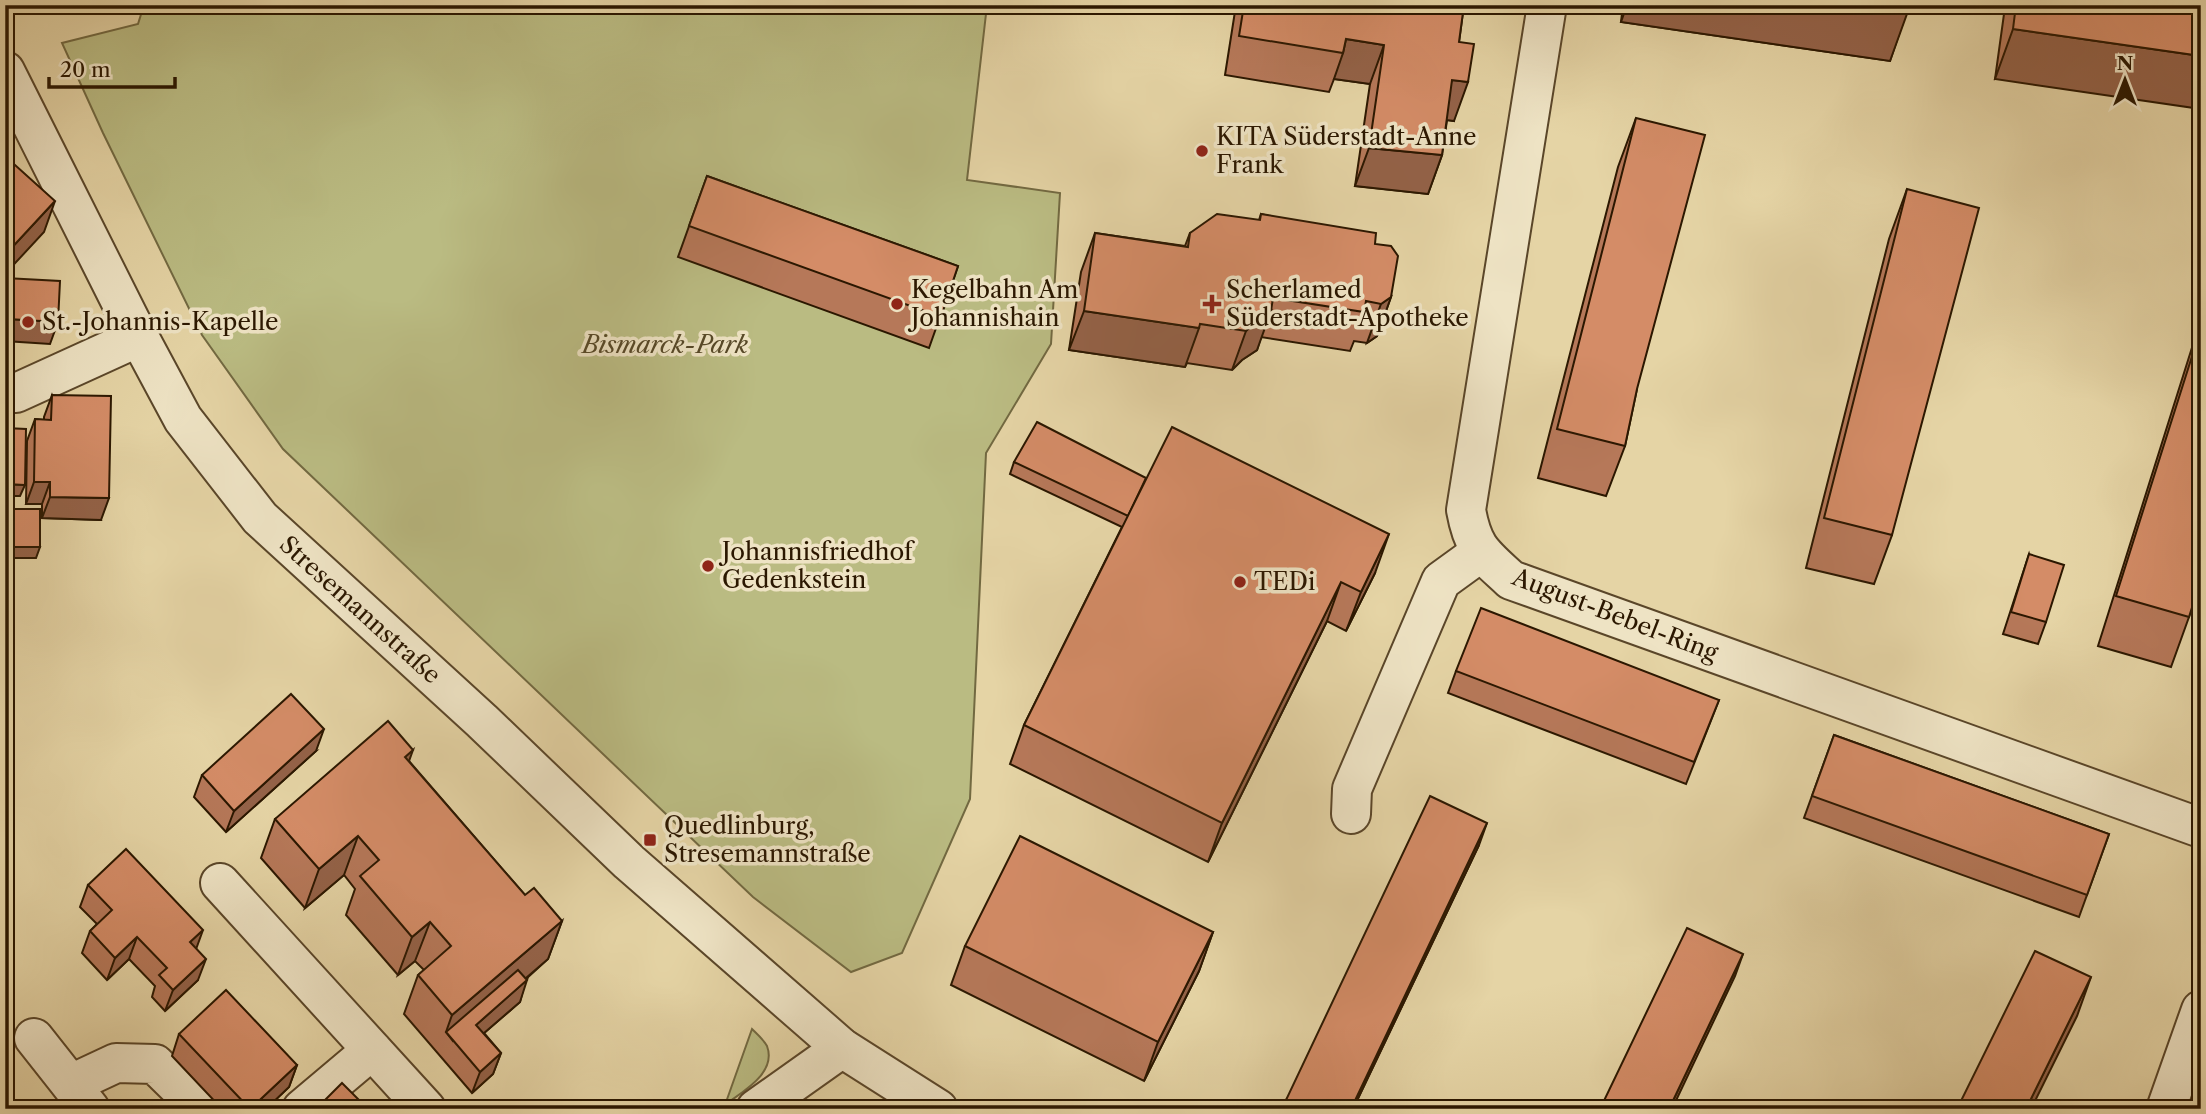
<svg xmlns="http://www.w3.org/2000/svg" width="2206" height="1114" viewBox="0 0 2206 1114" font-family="'Libre Caslon Text',serif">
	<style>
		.green { fill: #babb82; stroke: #726941; stroke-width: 2 }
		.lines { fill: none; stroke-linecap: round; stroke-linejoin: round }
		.minor-casing { stroke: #5a4629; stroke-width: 42 }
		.minor { stroke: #eee3c4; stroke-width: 38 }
		.wall { fill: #b67859; stroke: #2b1700; stroke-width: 2 }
		.shaded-wall { fill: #946248; stroke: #2b1700; stroke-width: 2 }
		.building { fill: #d48c67; stroke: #2b1700; stroke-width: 2 }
		.poi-dot { fill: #8f2418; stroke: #eee3c4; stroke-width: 2.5 }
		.labels { text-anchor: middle; stroke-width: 7; stroke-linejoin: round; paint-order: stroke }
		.poi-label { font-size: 24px; fill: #2b1700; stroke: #eee3c4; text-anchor: start }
		.park-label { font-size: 24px; font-style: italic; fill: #564827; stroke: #eee3c4 }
		.street-label { font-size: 24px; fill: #2b1700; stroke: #eee3c4 }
	</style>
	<rect width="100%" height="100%" fill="#e5d4a5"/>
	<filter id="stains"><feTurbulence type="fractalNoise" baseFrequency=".00286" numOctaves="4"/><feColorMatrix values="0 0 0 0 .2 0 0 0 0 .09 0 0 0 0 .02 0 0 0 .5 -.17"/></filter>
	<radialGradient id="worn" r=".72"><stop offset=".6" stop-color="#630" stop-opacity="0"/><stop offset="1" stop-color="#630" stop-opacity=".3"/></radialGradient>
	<!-- green -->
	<g class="green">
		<path d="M 144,5 L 987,5 L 967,180 L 1060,193 L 1051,344 L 986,453 L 970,799 L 902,953 L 851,972 L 753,897 L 283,449 L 202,335 L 103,133 L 62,43 L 138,24 Z"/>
		<path d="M 752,1029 C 757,1034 764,1040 767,1046 C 777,1073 743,1091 725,1105 Z"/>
	</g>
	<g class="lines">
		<defs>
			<g id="minor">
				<path d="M 1547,5 L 1466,510 C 1473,549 1483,554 1511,580 L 2201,828"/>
				<path d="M 5,71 L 131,322 L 183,419 L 260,518 L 482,721 L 629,862 L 842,1048 L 938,1109"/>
				<path d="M 5,393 L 16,393 L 139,337"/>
				<path d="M 1351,814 L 1352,789 L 1441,581 L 1481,552"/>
				<path d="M 220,883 L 426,1109"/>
				<path d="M 34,1038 L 90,1109"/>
				<path d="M 71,1084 L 116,1063 L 155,1064 L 201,1109"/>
				<path d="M 302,1109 L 372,1050"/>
				<path d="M 756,1109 L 842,1048"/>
				<path d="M 2166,1109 L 2201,1010"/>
			</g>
		</defs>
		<!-- minor casing -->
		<use href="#minor" class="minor-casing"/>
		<!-- minor -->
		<use href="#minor" class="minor"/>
	</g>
	<!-- wall -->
	<g class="wall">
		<path d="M 1236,5 L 1464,5 L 1459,42 L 1454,121 L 1447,120 L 1442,155 L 1428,194 L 1355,186 L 1370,84 L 1334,79 L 1329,92 L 1225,75 Z"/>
		<path d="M 1623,5 L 1909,5 L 1890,61 L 1621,22 Z"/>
		<path d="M 2008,5 L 2201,5 L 1995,79 L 2004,14 Z"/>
		<path d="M 1636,118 L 1637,389 L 1625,446 L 1606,496 L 1538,478 L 1618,167 Z"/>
		<path d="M 707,176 L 958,266 L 929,348 L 678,257 Z"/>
		<path d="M 1907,189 L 1892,535 L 1874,584 L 1806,568 L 1889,239 Z"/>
		<path d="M 1261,214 L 1375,244 L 1391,297 L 1377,336 L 1367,343 L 1354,341 L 1350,351 L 1261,337 L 1257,350 L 1242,360 L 1232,370 L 1187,363 L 1185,367 L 1069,350 L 1081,272 L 1095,233 L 1185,246 L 1190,233 L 1259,220 Z"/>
		<path d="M 2201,319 L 2201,579 L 2189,617 L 2171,667 L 2098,646 Z"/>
		<path d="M 52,395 L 101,520 L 42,518 L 42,504 L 26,504 L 27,441 L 35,419 L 44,420 L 44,417 Z"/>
		<path d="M 1014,462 L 1146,478 L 1375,573 L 1346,631 L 1327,621 L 1208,862 L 1010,764 L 1024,725 L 1122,527 L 1010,474 Z"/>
		<path d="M 2029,554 L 2046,622 L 2038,644 L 2003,634 Z"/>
		<path d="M 1456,671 L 1719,700 L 1686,784 L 1448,693 Z"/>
		<path d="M 1834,735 L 2109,834 L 2079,917 L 1804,818 Z"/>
		<path d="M 316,751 L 226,832 L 194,797 L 202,775 Z"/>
		<path d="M 409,761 L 525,895 L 562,921 L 548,959 L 526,979 L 520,1002 L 484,1033 L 501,1053 L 493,1074 L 472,1093 L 404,1014 L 418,975 L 424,970 L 415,961 L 398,975 L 346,915 L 355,889 L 344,875 L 305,908 L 261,858 L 275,819 Z"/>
		<path d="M 1479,845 L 1353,1109 L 1283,1109 L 1286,1100 Z"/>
		<path d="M 88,885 L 196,948 L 198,980 L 165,1011 L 152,997 L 155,986 L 129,959 L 107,980 L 82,953 L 90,931 L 97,924 L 80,907 Z"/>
		<path d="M 1213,932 L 1199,971 L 1144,1081 L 951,985 L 965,946 Z"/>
		<path d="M 179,1034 L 297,1065 L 289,1087 L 266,1109 L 222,1109 L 172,1056 Z"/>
	</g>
	<!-- shaded-wall -->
	<g class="shaded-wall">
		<path d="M 1627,5 L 1869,5 L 1908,11 L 1890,61 L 1621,22 Z"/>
		<path d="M 2013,29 L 2201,56 L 2201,109 L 1995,79 Z"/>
		<path d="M 1346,39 L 1384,45 L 1370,84 L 1334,79 L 1343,53 Z"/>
		<path d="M 1452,80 L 1468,82 L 1454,121 L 1438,119 Z"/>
		<path d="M 1369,148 L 1442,155 L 1428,194 L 1355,186 Z"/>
		<path d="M 55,201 L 44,232 L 5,274 L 5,255 Z"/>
		<path d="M 1391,297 L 1377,336 L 1367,343 L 1381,304 Z"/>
		<path d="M 1084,311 L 1199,328 L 1185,367 L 1069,350 Z"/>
		<path d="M 1271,311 L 1257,350 L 1242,360 L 1232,370 L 1246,331 L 1256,321 Z"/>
		<path d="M 9,319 L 58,322 L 50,344 L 5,341 Z"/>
		<path d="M 34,482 L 50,482 L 42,504 L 26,504 Z"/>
		<path d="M 5,484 L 25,485 L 20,496 L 5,496 Z"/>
		<path d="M 50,497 L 109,498 L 101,520 L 42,518 Z"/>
		<path d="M 1389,534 L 1375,573 L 1346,631 L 1361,592 Z"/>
		<path d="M 5,547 L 40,547 L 36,558 L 5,558 Z"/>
		<path d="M 1341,582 L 1327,621 L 1208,862 L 1222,823 Z"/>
		<path d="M 324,729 L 316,751 L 226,832 L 234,811 Z"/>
		<path d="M 413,750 L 399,789 L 405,757 Z"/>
		<path d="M 1487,823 L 1479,845 L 1353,1109 L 1351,1109 Z"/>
		<path d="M 358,836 L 344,875 L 305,908 L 319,869 Z"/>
		<path d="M 562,921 L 548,959 L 453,1041 L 446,1032 L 452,1015 Z"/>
		<path d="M 430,922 L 415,961 L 398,975 L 412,937 Z"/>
		<path d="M 203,930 L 195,952 L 190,942 Z"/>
		<path d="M 1213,932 L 1199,971 L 1144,1081 L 1158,1042 Z"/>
		<path d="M 137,937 L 129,959 L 107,980 L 115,958 Z"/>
		<path d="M 1743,954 L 1735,976 L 1672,1109 L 1669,1109 Z"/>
		<path d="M 206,959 L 198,980 L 165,1011 L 173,990 Z"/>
		<path d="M 2091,977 L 2077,1016 L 2031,1109 L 2026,1109 Z"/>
		<path d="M 527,980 L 520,1002 L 469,1046 L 476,1025 Z"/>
		<path d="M 501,1053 L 493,1074 L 472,1093 L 480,1072 Z"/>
		<path d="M 297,1065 L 289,1087 L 266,1109 L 250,1109 Z"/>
	</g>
	<!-- building -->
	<g class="building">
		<path d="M 1244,5 L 1464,5 L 1459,42 L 1474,44 L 1468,82 L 1452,80 L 1442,155 L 1369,148 L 1384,45 L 1346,39 L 1343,53 L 1239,36 Z"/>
		<path d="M 1869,5 L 1909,5 L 1908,11 Z"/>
		<path d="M 2016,5 L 2201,5 L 2201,56 L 2013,29 Z"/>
		<path d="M 1636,118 L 1705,135 L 1637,389 L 1625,446 L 1557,429 Z"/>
		<path d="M 5,156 L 55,201 L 5,255 Z"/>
		<path d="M 707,176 L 958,266 L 941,317 L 689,226 Z"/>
		<path d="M 1907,189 L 1979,208 L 1892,535 L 1824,518 Z"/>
		<path d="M 1217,214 L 1260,220 L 1261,214 L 1376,233 L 1375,244 L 1391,246 L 1398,256 L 1391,297 L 1381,304 L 1366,301 L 1364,312 L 1273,298 L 1271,311 L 1256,321 L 1246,331 L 1200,324 L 1199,328 L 1084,311 L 1095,233 L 1188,247 L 1190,233 Z"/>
		<path d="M 5,278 L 60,281 L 58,322 L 9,319 L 7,347 L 5,347 Z"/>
		<path d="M 2201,328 L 2201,579 L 2189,617 L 2116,596 Z"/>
		<path d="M 52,395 L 111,396 L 109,498 L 50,497 L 50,482 L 34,482 L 35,419 L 51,420 Z"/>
		<path d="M 1037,422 L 1146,478 L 1128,516 L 1014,462 Z"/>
		<path d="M 1172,427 L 1389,534 L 1361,592 L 1341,582 L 1222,823 L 1024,725 Z"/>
		<path d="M 5,428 L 26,429 L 25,485 L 5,484 Z"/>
		<rect x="5" y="509" width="35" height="38"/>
		<path d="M 2029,554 L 2064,565 L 2046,622 L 2011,612 Z"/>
		<path d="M 1481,608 L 1719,700 L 1694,762 L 1456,671 Z"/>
		<path d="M 291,694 L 324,729 L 234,811 L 202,775 Z"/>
		<path d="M 388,721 L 413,750 L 405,757 L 525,895 L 534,888 L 562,921 L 452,1015 L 418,975 L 451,946 L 430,922 L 412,937 L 360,876 L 379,860 L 358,836 L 319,869 L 275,819 Z"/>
		<path d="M 1834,735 L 2109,834 L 2087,895 L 1812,796 Z"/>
		<path d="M 1430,796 L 1487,823 L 1351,1109 L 1303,1109 L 1286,1100 Z"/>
		<path d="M 1020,836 L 1213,932 L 1158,1042 L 965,946 Z"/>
		<path d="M 126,849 L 203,930 L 190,942 L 206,959 L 173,990 L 159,975 L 167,968 L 137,937 L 115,958 L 90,931 L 112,910 L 88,885 Z"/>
		<path d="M 1687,928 L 1743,954 L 1669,1109 L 1600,1109 Z"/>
		<path d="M 2035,951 L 2091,977 L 2026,1109 L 1957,1109 Z"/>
		<path d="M 518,970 L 527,980 L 476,1025 L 501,1053 L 480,1072 L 446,1032 Z"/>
		<path d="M 226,990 L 297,1065 L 250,1109 L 179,1034 Z"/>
		<path d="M 342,1083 L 368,1109 L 316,1109 Z"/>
	</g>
	<!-- markers -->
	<g class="poi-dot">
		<circle cx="1202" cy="151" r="7"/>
		<circle cx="897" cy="304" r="7"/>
		<path d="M1208.5 293.5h7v7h7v7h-7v7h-7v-7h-7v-7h7z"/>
		<circle cx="28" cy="322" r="7"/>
		<circle cx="708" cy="566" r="7"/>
		<circle cx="1240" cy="582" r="7"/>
		<rect x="643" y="833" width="14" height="14" rx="3.5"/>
	</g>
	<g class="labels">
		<!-- poi labels -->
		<g class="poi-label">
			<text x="1216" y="145">KITA Süderstadt-Anne<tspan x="1216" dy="28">Frank</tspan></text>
			<text x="911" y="298">Kegelbahn Am<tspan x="911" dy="28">Johannishain</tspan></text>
			<text x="1226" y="298">Scherlamed<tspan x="1226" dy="28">Süderstadt-Apotheke</tspan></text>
			<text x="42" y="330">St.-Johannis-Kapelle</text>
			<text x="722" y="560">Johannisfriedhof<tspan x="722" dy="28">Gedenkstein</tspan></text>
			<text x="1254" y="590">TEDi</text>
			<text x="664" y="834">Quedlinburg,<tspan x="664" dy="28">Stresemannstraße</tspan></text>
		</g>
		<!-- park labels -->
		<g class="park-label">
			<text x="665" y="353">Bismarck-Park</text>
		</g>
		<!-- street labels -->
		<g class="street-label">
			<text transform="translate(360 610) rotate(42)" y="8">Stresemannstraße</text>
			<text transform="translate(1615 615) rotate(21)" y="8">August-Bebel-Ring</text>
		</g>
	</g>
	<!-- margin -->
	<rect width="2206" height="1114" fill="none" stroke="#e5d4a5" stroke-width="28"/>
	<rect x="7" y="7" width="2192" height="1100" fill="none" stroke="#2b1700" stroke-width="3.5"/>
	<rect x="14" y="14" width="2178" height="1086" fill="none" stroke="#2b1700" stroke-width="2"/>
	<!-- north arrow -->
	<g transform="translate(2125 80)" stroke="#eee3c4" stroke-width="5" paint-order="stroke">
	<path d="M0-5L12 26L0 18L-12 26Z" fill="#2b1700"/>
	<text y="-10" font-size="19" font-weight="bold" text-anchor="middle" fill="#2b1700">N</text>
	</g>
	<!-- scale -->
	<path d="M49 77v10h126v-10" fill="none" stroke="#2b1700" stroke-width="3.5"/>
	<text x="60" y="77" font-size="21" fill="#2b1700" stroke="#eee3c4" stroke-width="5" paint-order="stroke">20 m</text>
	<rect width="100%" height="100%" filter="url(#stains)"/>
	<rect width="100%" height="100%" fill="url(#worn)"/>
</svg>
